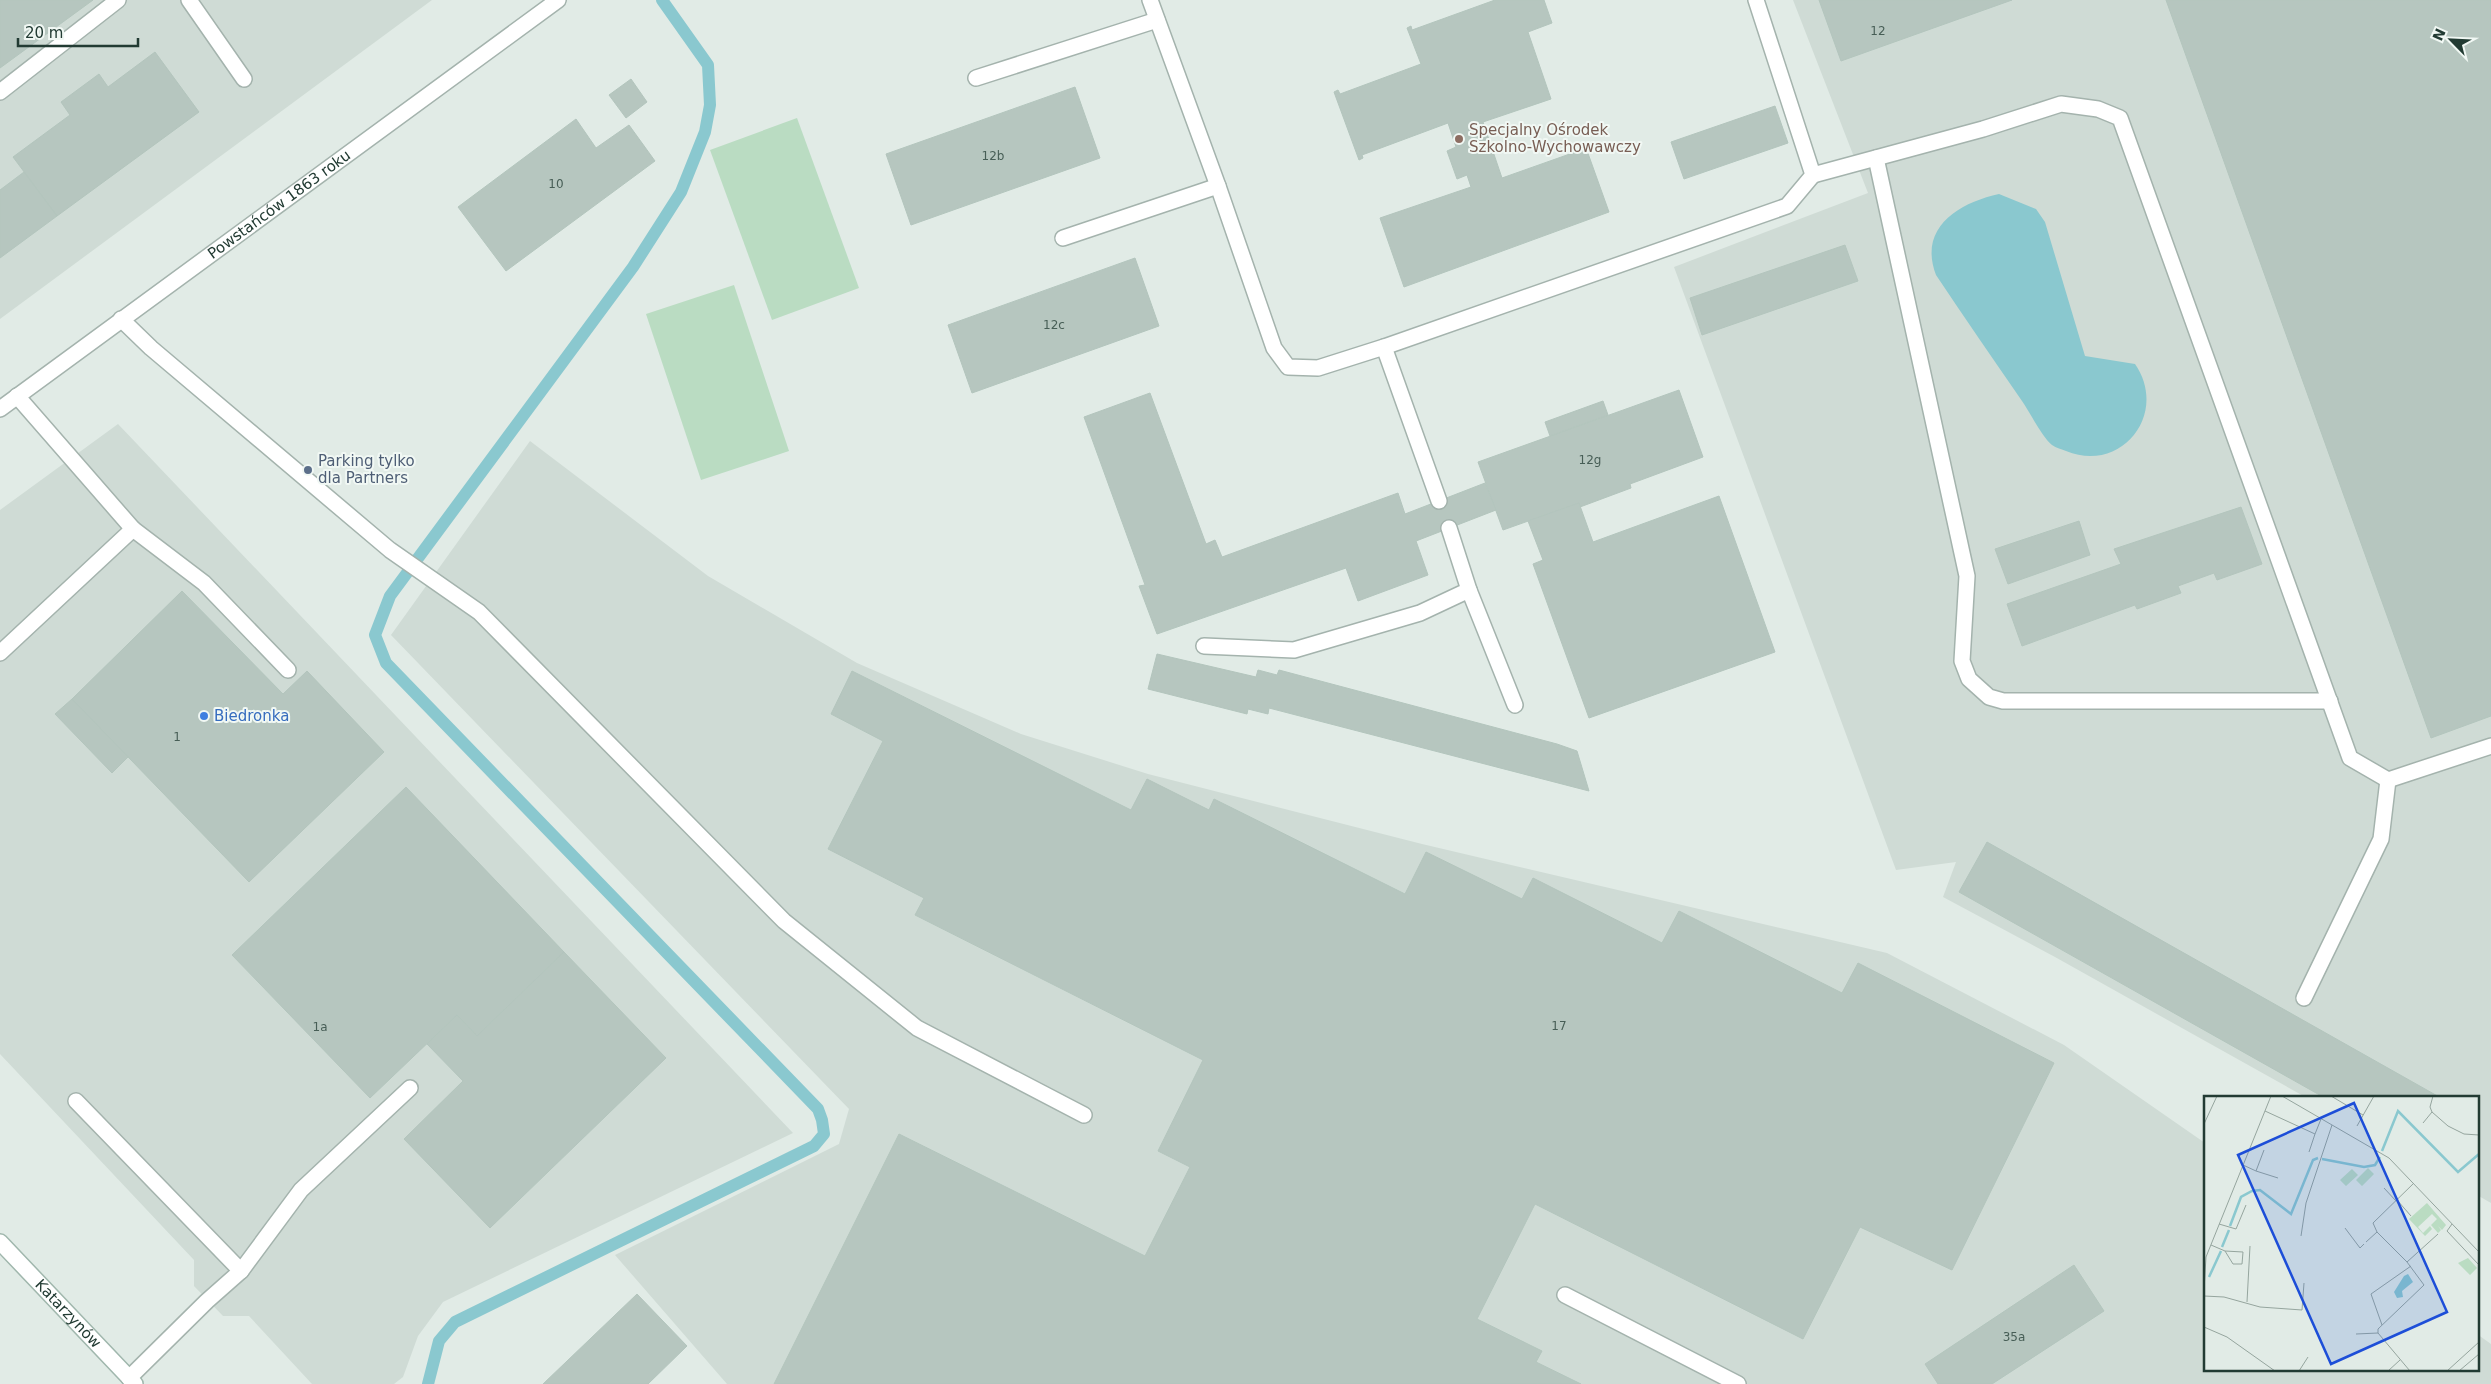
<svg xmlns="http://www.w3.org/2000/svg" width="2491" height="1384" viewBox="0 0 2491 1384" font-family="'DejaVu Sans',sans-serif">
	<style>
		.built { fill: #cfdbd5 }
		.green { fill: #badcc2 }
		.water { fill: #8ac8cf }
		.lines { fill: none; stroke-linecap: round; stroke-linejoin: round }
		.stream { stroke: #8ac8cf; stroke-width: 12 }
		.building { fill: #b6c6bf; stroke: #b3c5bd }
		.lane-casing { stroke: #a4b3ad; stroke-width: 18 }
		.street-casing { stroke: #a4b3ad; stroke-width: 18 }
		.secondary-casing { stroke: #a0b7ad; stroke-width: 18 }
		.lane { stroke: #fff; stroke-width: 15 }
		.street { stroke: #fff; stroke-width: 15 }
		.secondary { stroke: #fff; stroke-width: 15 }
		.education-dot { fill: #8d6e63; stroke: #f1f8f4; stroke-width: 2 }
		.service-dot { fill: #5c6f8a; stroke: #f1f8f4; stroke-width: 2 }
		.shop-dot { fill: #3f7fe0; stroke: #f1f8f4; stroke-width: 2 }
		.labels { text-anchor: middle; stroke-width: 4; stroke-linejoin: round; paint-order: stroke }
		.number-label { font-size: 12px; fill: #475e56 }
		.education-label { font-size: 15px; fill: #785e54; stroke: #f1f8f4; text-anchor: start }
		.street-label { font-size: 15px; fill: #223b33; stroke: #f1f8f4 }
		.service-label { font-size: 15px; fill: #4e5e75; stroke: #f1f8f4; text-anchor: start }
		.shop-label { font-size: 15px; fill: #366cbe; stroke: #f1f8f4; text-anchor: start }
		.inset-river { fill: none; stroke: #8ac8cf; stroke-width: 2.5 }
		.inset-road { fill: none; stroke: #95a59e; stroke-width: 1 }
		.view { fill: #1d4ed8; fill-opacity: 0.15; stroke: #1d4ed8; stroke-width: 2.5 }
		.inset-edge { fill: none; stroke: #223b33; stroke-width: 2.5 }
	</style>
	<rect width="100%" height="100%" fill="#e1ebe6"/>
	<!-- built -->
	<g class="built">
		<path d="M 0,0 L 432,0 L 0,319 Z"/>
		<path d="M 1793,0 L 2491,0 L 2491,1203 L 2477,1195 L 2477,1098 L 2307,1098 L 2055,957 L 1943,897 L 1956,862 L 1896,870 L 1674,267 L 1868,193 Z"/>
		<path d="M 118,424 L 793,1133 L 443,1302 L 418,1336 L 403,1377 L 394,1384 L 312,1384 L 249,1316 L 223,1316 L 194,1286 L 194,1260 L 0,1054 L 0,510 Z"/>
		<path d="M 530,441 L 708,576 L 857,663 L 1021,734 L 1148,774 L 1422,844 L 1887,953 L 2064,1045 L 2205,1143 L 2205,1370 L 2477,1370 L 2477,1334 L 2491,1344 L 2491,1384 L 727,1384 L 615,1255 L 839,1144 L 849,1109 L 391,635 Z"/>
	</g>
	<!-- green -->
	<g class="green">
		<path d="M 797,118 L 859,288 L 772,320 L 710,150 Z"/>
		<path d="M 734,285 L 789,451 L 701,480 L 646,314 Z"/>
	</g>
	<!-- water -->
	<path class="water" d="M 1999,194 L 2036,209 L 2045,222 L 2085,356 L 2135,364 C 2169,413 2122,474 2066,451 C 2062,449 2056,448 2052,445 C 2043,438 2029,411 2022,401 C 1993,359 1964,317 1936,275 C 1918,228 1958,203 1999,194 Z"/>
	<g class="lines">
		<!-- stream -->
		<path class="stream" d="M 428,1384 L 439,1341 L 455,1322 L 814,1146 L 824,1134 L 822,1120 L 818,1109 L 386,663 L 375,635 L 390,596 L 633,267 L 681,192 L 705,132 L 710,105 L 708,65 L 662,0"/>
	</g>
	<!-- building -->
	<g class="building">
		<path d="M 0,0 L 93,0 L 0,68 Z"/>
		<path d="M 1495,0 L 1544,0 L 1552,23 L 1528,32 L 1551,99 L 1483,122 L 1502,178 L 1581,150 L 1580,147 L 1585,145 L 1609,212 L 1404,287 L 1380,218 L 1471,187 L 1467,175 L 1457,179 L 1447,151 L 1456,147 L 1448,123 L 1362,155 L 1363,158 L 1359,160 L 1334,92 L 1338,90 L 1340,94 L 1421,64 L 1407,28 L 1411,26 L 1412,30 Z"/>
		<path d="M 1819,0 L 2012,0 L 1841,61 Z"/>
		<path d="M 2166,0 L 2491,0 L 2491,716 L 2431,738 Z"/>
		<path d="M 155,52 L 199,112 L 57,216 L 13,157 L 70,115 L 61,102 L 99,74 L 108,87 Z"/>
		<path d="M 631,79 L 647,102 L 626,118 L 609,95 Z"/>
		<path d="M 1075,87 L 1100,158 L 911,225 L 886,154 Z"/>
		<path d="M 1775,106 L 1788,143 L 1684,179 L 1671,142 Z"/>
		<path d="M 576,119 L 596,148 L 629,125 L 655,161 L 506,271 L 458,207 Z"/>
		<path d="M 24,172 L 57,216 L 0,258 L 0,190 Z"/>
		<path d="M 1845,245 L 1858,281 L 1702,335 L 1690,298 Z"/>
		<path d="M 1135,258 L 1159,326 L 972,393 L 948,325 Z"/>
		<path d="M 1679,390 L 1703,457 L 1630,484 L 1631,488 L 1580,507 L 1579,503 L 1503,530 L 1478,462 Z"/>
		<path d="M 1150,393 L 1206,544 L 1215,540 L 1222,557 L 1398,493 L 1405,514 L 1485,483 L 1496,510 L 1416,541 L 1428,575 L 1358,601 L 1346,568 L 1157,634 L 1139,586 L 1145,585 L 1084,417 Z"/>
		<path d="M 1603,401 L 1608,415 L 1550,436 L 1545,422 Z"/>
		<path d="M 1719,496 L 1775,652 L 1589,718 L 1533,564 L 1543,560 L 1528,521 L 1579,503 L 1593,542 Z"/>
		<path d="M 2241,507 L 2262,564 L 2217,580 L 2214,573 L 2178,586 L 2181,593 L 2137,609 L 2135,605 L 2022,646 L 2007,604 L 2121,564 L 2114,549 Z"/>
		<path d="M 2079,521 L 2090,555 L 2008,584 L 1995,549 Z"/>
		<path d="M 182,591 L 283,694 L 307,671 L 384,752 L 249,882 L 72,699 Z"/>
		<path d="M 1157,654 L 1256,677 L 1258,670 L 1277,675 L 1279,670 L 1557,744 L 1577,751 L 1589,791 L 1269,708 L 1268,714 L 1248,709 L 1247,714 L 1148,689 Z"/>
		<path d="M 852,671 L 1131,810 L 1147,779 L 1209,810 L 1214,799 L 1405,894 L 1426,852 L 1522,899 L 1533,878 L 1662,943 L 1679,911 L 1842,993 L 1858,963 L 2054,1063 L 1952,1270 L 1860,1227 L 1803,1339 L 1535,1204 L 1477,1319 L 1542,1351 L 1536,1362 L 1581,1384 L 774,1384 L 899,1134 L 1145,1256 L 1190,1167 L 1158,1151 L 1203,1060 L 915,915 L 924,898 L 828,849 L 883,741 L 831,714 Z"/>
		<path d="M 72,699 L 128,757 L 112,773 L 55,714 Z"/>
		<path d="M 406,787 L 564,952 L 477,1036 L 457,1015 L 370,1098 L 232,955 Z"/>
		<path d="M 1987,842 L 2441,1098 L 2325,1098 L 1959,892 Z"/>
		<path d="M 564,952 L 666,1058 L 490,1228 L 404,1139 L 463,1081 L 427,1044 L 457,1015 L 477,1036 Z"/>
		<path d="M 2074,1265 L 2104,1311 L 1992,1384 L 1938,1384 L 1925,1364 Z"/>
		<path d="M 637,1294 L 687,1346 L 648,1384 L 543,1384 Z"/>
	</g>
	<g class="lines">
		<defs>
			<g id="lane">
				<path d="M 189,0 L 244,79"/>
				<path d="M 1150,0 L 1218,186 L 1274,348 L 1288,367 L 1318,368 L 1384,347 L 1439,501"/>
				<path d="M 976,78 L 1157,20"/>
				<path d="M 0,92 L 118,0"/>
				<path d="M 1876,158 L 1967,576 L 1962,661 L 1969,679 L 1989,697 L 2003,701 L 2330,701"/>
				<path d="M 1813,175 L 1983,129 L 2061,104 L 2098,109 L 2120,118 L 2350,758 L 2388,780 L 2491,746"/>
				<path d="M 1063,238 L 1218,186"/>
				<path d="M 121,319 L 151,348 L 390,550 L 479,612 L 784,921 L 917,1028 L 1084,1115"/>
				<path d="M 1384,347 L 1787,206 L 1813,175 L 1756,0"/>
				<path d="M 133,529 L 204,583 L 288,670"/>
				<path d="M 1469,590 L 1515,705"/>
				<path d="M 1204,646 L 1294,650 L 1420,613 L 1469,590 L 1449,528"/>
				<path d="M 0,653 L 133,529 L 17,396"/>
				<path d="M 2304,998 L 2381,839 L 2388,780"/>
				<path d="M 76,1101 L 241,1271 L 207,1301 L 129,1378"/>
				<path d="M 241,1271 L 301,1190 L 410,1088"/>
				<path d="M 1565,1295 L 1738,1384"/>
			</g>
			<g id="street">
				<path id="s1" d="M 0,409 L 558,0"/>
			</g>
			<g id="secondary">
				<path id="s2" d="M 0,1242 L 135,1384"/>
			</g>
		</defs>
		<!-- lane casing -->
		<use href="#lane" class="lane-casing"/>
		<!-- street casing -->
		<use href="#street" class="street-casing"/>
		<!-- secondary casing -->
		<use href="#secondary" class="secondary-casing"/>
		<!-- lane -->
		<use href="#lane" class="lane"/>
		<!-- street -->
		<use href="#street" class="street"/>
		<!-- secondary -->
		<use href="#secondary" class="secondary"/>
	</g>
	<!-- markers -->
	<circle class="education-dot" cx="1459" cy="139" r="5"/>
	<circle class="service-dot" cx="308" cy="470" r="5"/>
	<circle class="shop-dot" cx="204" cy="716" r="5"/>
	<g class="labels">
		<!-- number labels -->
		<g class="number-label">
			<text x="1878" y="35">12</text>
			<text x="993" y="160">12b</text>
			<text x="556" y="188">10</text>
			<text x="1054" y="329">12c</text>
			<text x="1590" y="464">12g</text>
			<text x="177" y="741">1</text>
			<text x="1559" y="1030">17</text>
			<text x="320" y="1031">1a</text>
			<text x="2014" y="1341">35a</text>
		</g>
		<!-- education labels -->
		<g class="education-label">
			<text x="1469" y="135">Specjalny Ośrodek<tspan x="1469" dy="17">Szkolno-Wychowawczy</tspan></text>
		</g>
		<!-- street labels -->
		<g class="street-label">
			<text dy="5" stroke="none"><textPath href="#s1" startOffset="346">Powstańców 1863 roku</textPath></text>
			<text dy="5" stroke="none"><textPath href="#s2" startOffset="99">Katarzynów</textPath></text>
		</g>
		<!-- service labels -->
		<g class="service-label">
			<text x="318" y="466">Parking tylko<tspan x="318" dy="17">dla Partners</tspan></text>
		</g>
		<!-- shop labels -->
		<g class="shop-label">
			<text x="214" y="721">Biedronka</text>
		</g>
	</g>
	<!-- overview -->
	<g transform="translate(2204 1096)">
		<rect width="275" height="275" fill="#e1ebe6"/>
		<path d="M 164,72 L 170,78 L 158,90 L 152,84 ZM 148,73 L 154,79 L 142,90 L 136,84 ZM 223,107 L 242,129 L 238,134 L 234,130 L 237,134 L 234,137 L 227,129 L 233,123 L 228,118 L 214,131 L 219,137 L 226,130 L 228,133 L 221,140 L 205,123 ZM 264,162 L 273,172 L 266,179 L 254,167 Z" fill="#badcc2"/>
		<path d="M 204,178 L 209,186 L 198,195 L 199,201 L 193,202 L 190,196 L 200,180 Z" fill="#8ac8cf"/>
		<path class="inset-river" d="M 178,55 L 194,15 L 254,76 L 275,58M 118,63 L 160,71 L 171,69 L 176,61M 26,130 L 37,101 L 48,95 L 56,94 L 87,118 L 109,64 L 114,62M 18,151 L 25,134M 5,181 L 17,155"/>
		<path class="inset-road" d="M 78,0 L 185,62 L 275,156M 127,0 L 159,19M 61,15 L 111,38 L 117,23M 228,16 L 244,30 L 260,38 L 275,39M 219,27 L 228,16 L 226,11 L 229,0M 0,28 L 13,0M 153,30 L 170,0M 105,56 L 111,38M 39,69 L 52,75 L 60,54M 52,75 L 74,82M 180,92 L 192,105M 193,104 L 207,120M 15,128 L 32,133 L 42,109M 248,128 L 243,135 L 275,169M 141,132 L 156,152 L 160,148M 173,136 L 203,166 L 234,138M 97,140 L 102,107 L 128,29M 162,146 L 173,136 L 169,127 L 210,87M 7,149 L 21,155 L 39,156 L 38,168 L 29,168 L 21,155M 203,166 L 220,189 L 174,233 L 174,237 L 206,275M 0,194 L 2,161 L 67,0M 0,200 L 20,201 L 56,211 L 98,214 L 100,187M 43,206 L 46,150M 178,229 L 167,198 L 207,170M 0,231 L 23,241 L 71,275M 152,238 L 174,237M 95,275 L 104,261M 184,275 L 196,264M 243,275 L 275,246M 255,275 L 275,258"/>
		<path class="view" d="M 150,7 L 243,216 L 127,268 L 34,59 Z"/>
		<rect width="275" height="275" class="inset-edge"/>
	</g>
	<!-- north arrow -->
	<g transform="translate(2451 40) rotate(294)" stroke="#f1f8f4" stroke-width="4" paint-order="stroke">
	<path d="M0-4L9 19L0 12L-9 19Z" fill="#223b33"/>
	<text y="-8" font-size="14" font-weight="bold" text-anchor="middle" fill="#223b33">N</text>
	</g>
	<!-- scale -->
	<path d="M18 38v8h120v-8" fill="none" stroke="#223b33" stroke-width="2.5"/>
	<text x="25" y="38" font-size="15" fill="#223b33" stroke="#f1f8f4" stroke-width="4" paint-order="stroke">20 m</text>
</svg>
